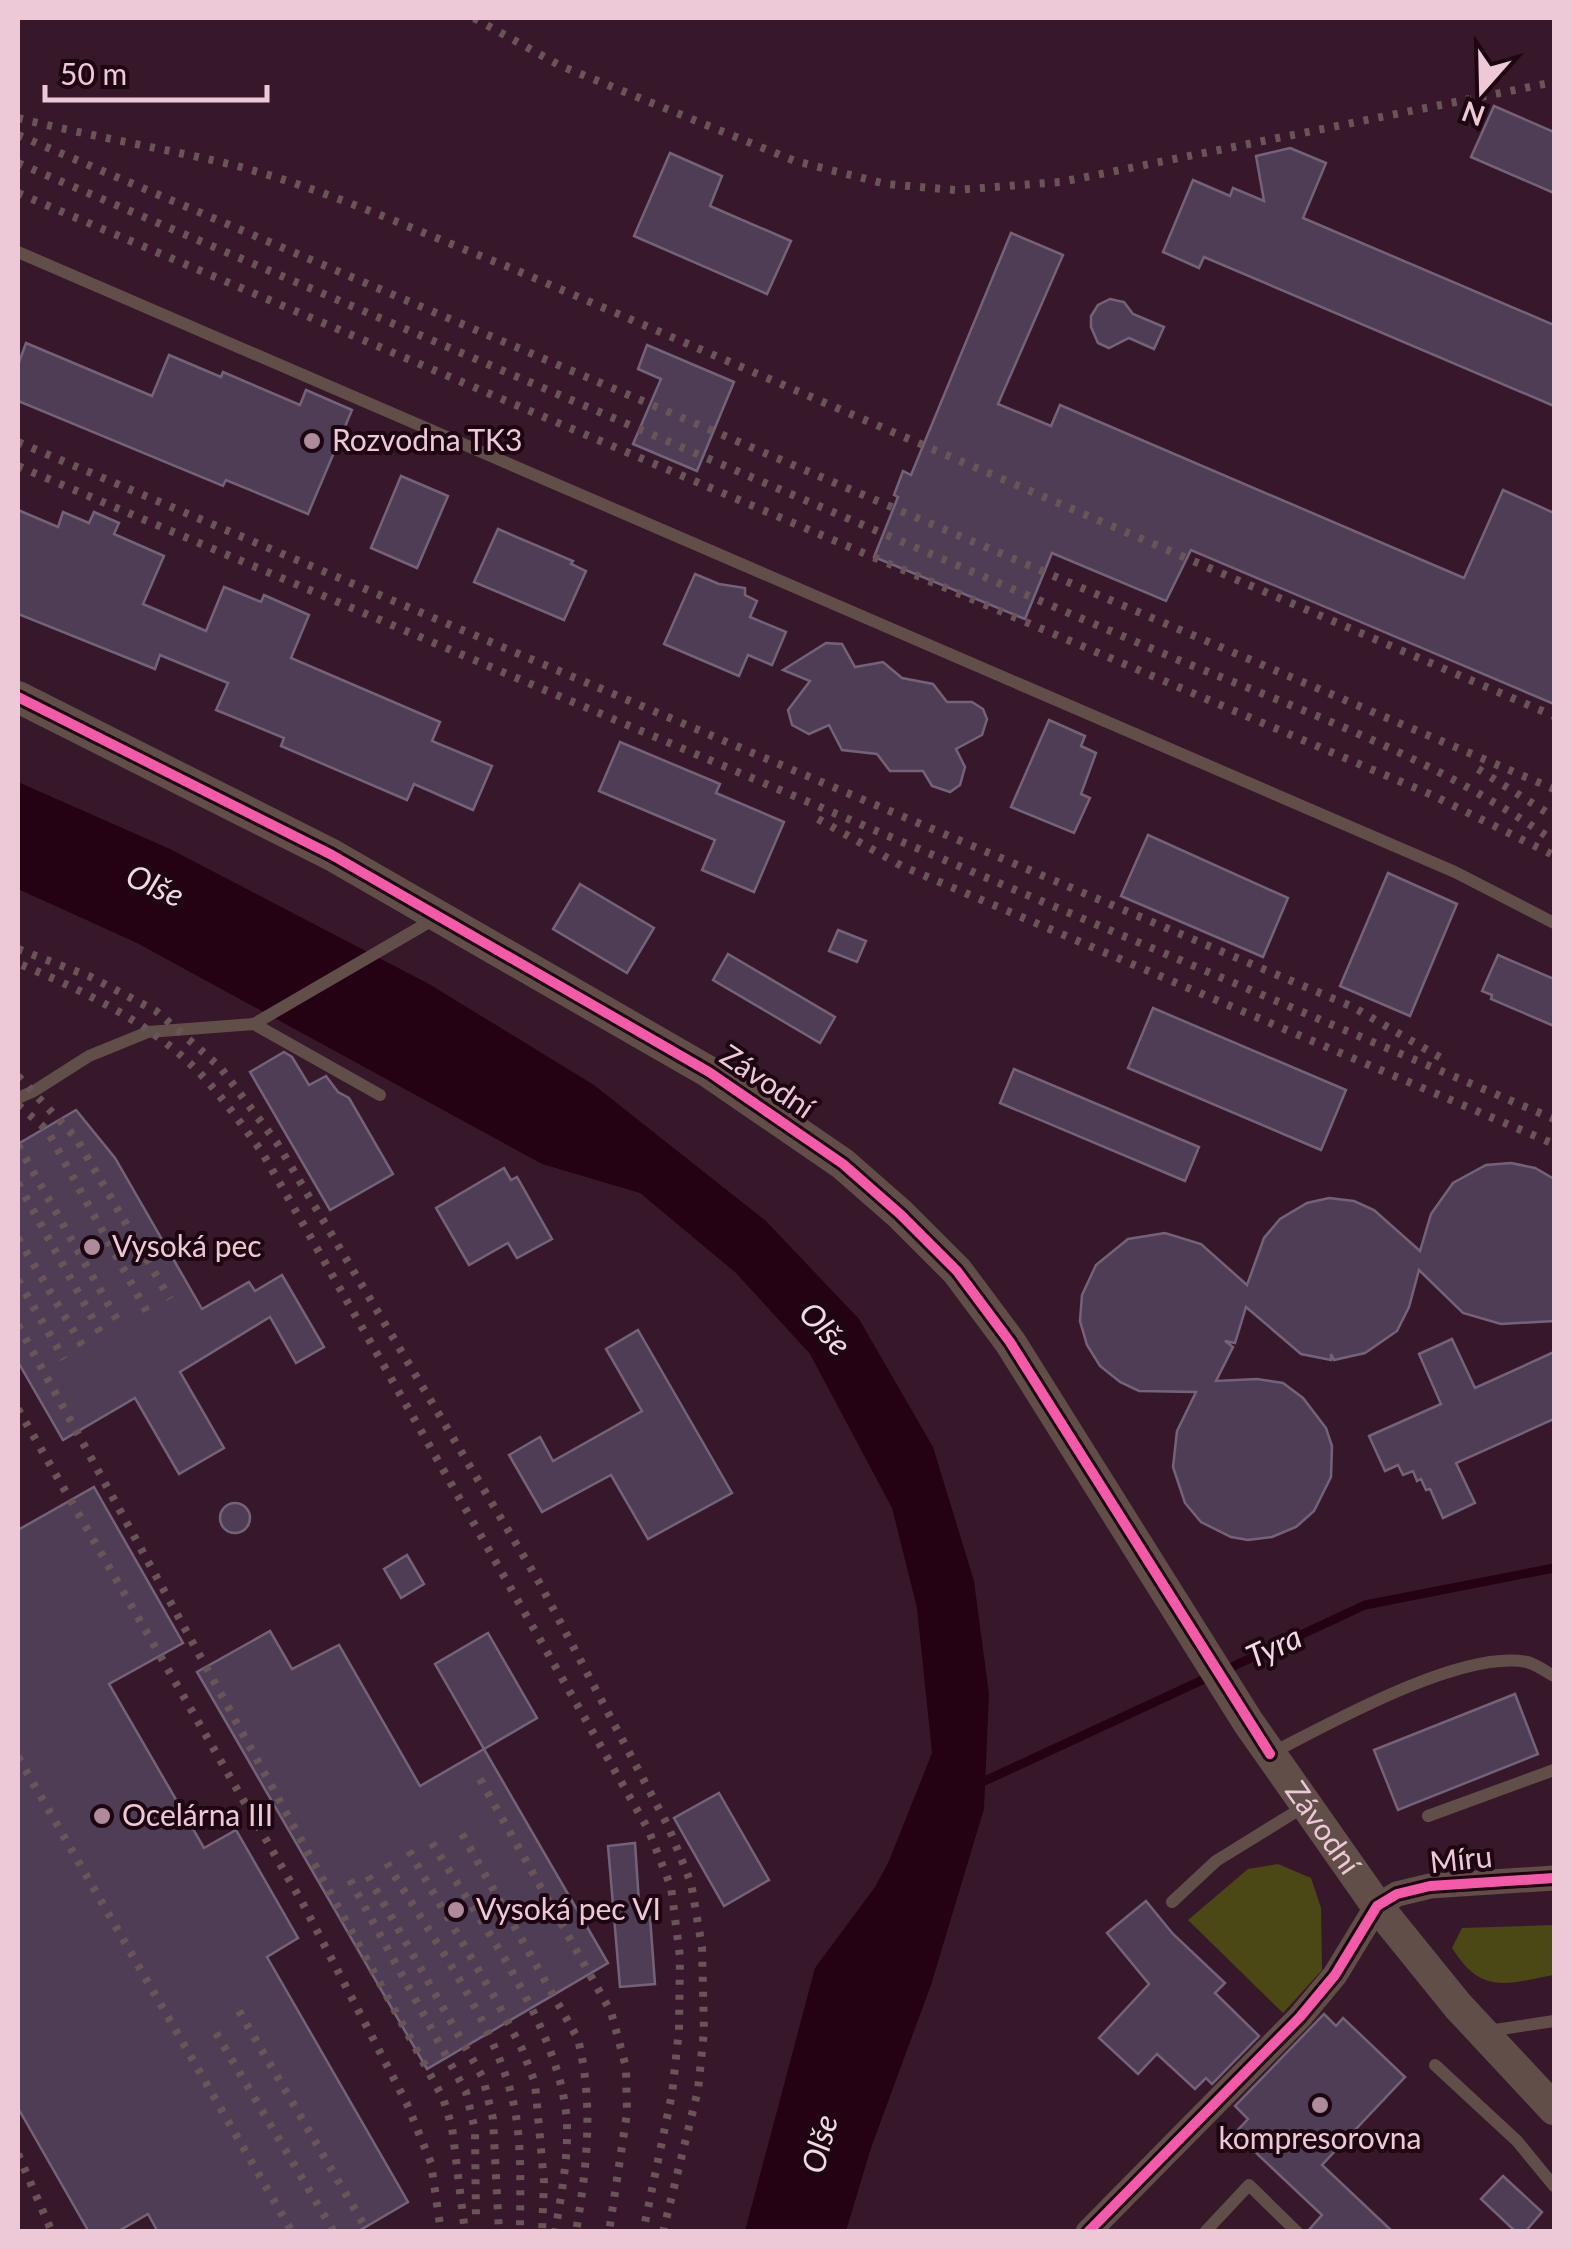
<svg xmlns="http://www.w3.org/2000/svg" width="1572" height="2249" viewBox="0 0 1572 2249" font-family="Lato,sans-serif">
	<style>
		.green { fill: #4b4815 }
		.water { fill: #240214 }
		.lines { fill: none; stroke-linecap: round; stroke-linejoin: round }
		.stream { stroke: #240214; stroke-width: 9 }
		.building { fill: #4e3d54; stroke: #746378; stroke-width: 2.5 }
		.service { stroke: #624e49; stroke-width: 12 }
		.minor { stroke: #624e49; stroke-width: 25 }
		.tertiary { stroke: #624e49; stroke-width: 32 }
		.rail { stroke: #695458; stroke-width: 8; stroke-dasharray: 5 10; stroke-linecap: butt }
		.cycleway-casing { stroke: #1d0511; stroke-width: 16 }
		.cycleway { stroke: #f35aa7; stroke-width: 10 }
		.poi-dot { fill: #ad8b9b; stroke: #1d0511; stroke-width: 4 }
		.labels { text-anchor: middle; stroke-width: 8; stroke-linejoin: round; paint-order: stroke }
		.poi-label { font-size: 30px; fill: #edc9d8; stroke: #1d0511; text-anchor: start }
		.street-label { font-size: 30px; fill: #edc9d8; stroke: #1d0511 }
		.water-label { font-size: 32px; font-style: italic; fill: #f2dae4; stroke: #1d0511 }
	</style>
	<rect width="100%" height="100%" fill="#37182a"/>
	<!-- green -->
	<g class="green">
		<path d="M 1278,1864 L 1311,1878 L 1321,1908 L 1322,1970 L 1283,2013 L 1188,1920 L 1248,1869 Z"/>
		<path d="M 1554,1925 L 1554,1975 C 1505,1984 1482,1995 1452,1948 L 1462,1928 Z"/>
	</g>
	<!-- water -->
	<path class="water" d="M 18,782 L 170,849 L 429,984 L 594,1085 L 766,1221 L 859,1319 L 933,1447 L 974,1581 L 989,1694 L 984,1809 L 931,1985 L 871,2148 L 846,2231 L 745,2231 L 815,1968 L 875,1887 L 889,1861 L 932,1753 L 917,1608 L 892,1508 L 810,1354 L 736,1273 L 640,1193 L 542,1164 L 137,943 L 18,889 Z"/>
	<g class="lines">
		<!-- stream -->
		<g class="stream">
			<path d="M 1225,1670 L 1365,1605 L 1554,1568"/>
			<path d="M 976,1785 L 1211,1676"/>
		</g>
	</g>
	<!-- building -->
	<g class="building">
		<path d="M 1494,106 L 1554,132 L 1554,193 L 1471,157 Z"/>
		<path d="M 1290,148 L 1326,163 L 1303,218 L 1554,325 L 1554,406 L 1204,257 L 1199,268 L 1163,252 L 1193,180 L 1230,196 L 1233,188 L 1264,201 L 1256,156 Z"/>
		<path d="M 670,153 L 722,176 L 710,206 L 791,241 L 767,294 L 634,236 Z"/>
		<path d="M 1011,233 L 1063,255 L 998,404 L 1051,426 L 1060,405 L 1464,578 L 1503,490 L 1554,513 L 1554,704 L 1191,550 L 1166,601 L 1052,553 L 1025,619 L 874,557 L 898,497 L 894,495 L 903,471 L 911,475 Z"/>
		<path d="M 1110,299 L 1124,302 L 1133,314 L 1164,327 L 1154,349 L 1129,338 L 1109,348 L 1098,343 L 1091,327 L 1091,316 L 1098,305 Z"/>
		<path d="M 26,343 L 152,396 L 169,355 L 221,377 L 223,372 L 300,405 L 306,390 L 352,410 L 308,514 L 226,480 L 223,486 L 18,401 L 18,365 Z"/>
		<path d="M 647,345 L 734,382 L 697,471 L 633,444 L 661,379 L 638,369 Z"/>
		<path d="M 401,476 L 448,496 L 417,568 L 371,548 Z"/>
		<path d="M 18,510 L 58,527 L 63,512 L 89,523 L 94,512 L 119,523 L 114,534 L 164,556 L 143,604 L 206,631 L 224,587 L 261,602 L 264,595 L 309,615 L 291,658 L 440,722 L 432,741 L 492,766 L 473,810 L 414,784 L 407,800 L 281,746 L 284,738 L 216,710 L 228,683 L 160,655 L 155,669 L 18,614 Z"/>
		<path d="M 498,529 L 573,561 L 571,564 L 586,571 L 564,620 L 474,582 Z"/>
		<path d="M 695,574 L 719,584 L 745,588 L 745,595 L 757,601 L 750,617 L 786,632 L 772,665 L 748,655 L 739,676 L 664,644 Z"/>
		<path d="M 826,643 L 842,644 L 855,667 L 883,662 L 902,678 L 933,684 L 947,702 L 972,702 L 983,709 L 987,719 L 982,735 L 956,749 L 965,767 L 960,785 L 950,792 L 932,786 L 923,771 L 890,771 L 877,754 L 842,750 L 829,725 L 809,734 L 792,725 L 788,710 L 810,681 L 783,670 Z"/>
		<path d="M 1049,720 L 1085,736 L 1081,746 L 1096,753 L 1081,794 L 1090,798 L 1074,833 L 1011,807 Z"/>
		<path d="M 620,742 L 720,784 L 716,793 L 784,822 L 754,892 L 702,870 L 715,840 L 599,791 Z"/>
		<path d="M 1148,835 L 1288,898 L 1263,957 L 1121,896 Z"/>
		<path d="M 1388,873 L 1457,904 L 1410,1016 L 1340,986 Z"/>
		<path d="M 580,884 L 654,928 L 627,973 L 553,929 Z"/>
		<path d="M 838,930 L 866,941 L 857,962 L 829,951 Z"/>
		<path d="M 728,954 L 835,1017 L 820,1043 L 713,980 Z"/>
		<path d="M 1498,955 L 1554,979 L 1554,1026 L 1491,999 L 1492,995 L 1482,991 Z"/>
		<path d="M 1153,1008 L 1346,1090 L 1321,1150 L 1128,1068 Z"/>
		<path d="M 284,1052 L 292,1057 L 309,1085 L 326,1076 L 338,1092 L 349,1098 L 393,1174 L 330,1210 L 250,1072 Z"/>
		<path d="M 1014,1069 L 1199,1147 L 1185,1181 L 1000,1103 Z"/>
		<path d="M 76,1110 L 115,1158 L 202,1309 L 249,1282 L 255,1291 L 282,1275 L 324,1347 L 296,1363 L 270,1317 L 180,1372 L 224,1448 L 179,1474 L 135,1398 L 63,1440 L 18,1362 L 18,1144 Z"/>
		<path d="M 1511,1163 L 1535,1168 L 1554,1179 L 1554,1321 L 1501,1324 L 1463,1313 L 1419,1270 L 1409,1307 L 1397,1331 L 1365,1353 L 1334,1360 L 1331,1354 L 1331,1360 L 1301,1354 L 1246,1307 L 1235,1343 L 1225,1341 L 1233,1347 L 1216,1381 L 1257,1379 L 1283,1383 L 1303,1398 L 1326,1428 L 1332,1446 L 1331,1477 L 1314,1511 L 1296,1527 L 1272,1537 L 1248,1540 L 1231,1537 L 1201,1522 L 1185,1503 L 1173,1467 L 1177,1431 L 1196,1392 L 1139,1391 L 1120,1382 L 1100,1366 L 1087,1345 L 1080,1321 L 1082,1295 L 1096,1265 L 1128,1239 L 1165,1233 L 1201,1244 L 1247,1285 L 1264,1238 L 1280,1219 L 1307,1203 L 1329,1198 L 1354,1201 L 1374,1210 L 1420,1251 L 1431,1214 L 1453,1183 L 1486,1165 Z"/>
		<path d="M 504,1168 L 511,1180 L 517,1177 L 552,1239 L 517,1258 L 508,1243 L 469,1265 L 436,1208 Z"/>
		<path d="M 638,1330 L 732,1493 L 648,1539 L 611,1475 L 542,1512 L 509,1455 L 540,1437 L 553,1461 L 642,1411 L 606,1349 Z"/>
		<path d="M 1452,1339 L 1475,1388 L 1554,1352 L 1554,1419 L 1456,1463 L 1475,1503 L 1443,1518 L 1430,1489 L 1426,1490 L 1421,1479 L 1417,1481 L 1413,1471 L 1403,1475 L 1398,1465 L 1385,1471 L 1369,1436 L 1441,1404 L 1419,1354 Z"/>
		<path d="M 94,1487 L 183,1643 L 109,1684 L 204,1848 L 236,1830 L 298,1938 L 267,1957 L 408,2202 L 357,2232 L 158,2232 L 148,2214 L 117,2232 L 89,2232 L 18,2108 L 18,1530 Z"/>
		<circle cx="235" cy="1518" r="15"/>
		<path d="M 407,1555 L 424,1584 L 401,1598 L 384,1569 Z"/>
		<path d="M 270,1631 L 292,1669 L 339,1645 L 420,1786 L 484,1749 L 608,1963 L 427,2069 L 197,1672 Z"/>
		<path d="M 488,1633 L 537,1718 L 484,1749 L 435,1664 Z"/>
		<path d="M 1515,1694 L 1538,1754 L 1398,1810 L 1374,1750 Z"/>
		<path d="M 719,1793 L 769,1880 L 724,1906 L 674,1818 Z"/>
		<path d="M 635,1843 L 640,1918 L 650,1917 L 655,1984 L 620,1987 L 608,1846 Z"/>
		<path d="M 1146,1901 L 1173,1934 L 1225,1983 L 1215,1993 L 1259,2036 L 1212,2084 L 1206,2078 L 1195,2089 L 1157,2054 L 1138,2074 L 1099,2038 L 1149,1984 L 1107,1933 Z"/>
		<path d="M 1324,2014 L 1336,2026 L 1343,2018 L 1405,2077 L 1322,2165 L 1393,2232 L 1307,2232 L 1322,2215 L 1235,2133 L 1248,2119 L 1235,2106 Z"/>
		<path d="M 1503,2176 L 1542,2212 L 1525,2232 L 1516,2232 L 1481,2199 Z"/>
	</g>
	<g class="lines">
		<!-- service -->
		<g class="service">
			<path d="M 18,252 L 1455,872 L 1554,923"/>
			<path d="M 254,1024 L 436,918"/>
			<path d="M 18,1098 L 34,1091 L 89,1056 L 148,1032 L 254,1024 L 380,1095"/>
			<path d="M 1272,1753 C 1330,1723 1462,1649 1527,1662 C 1536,1664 1546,1672 1554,1676"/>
			<path d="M 1428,1816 L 1554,1770"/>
			<path d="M 1172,1902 L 1216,1861 L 1305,1806"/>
			<path d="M 1488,2031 L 1554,2021"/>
			<path d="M 1435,2065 L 1517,2141 L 1554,2186"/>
			<path d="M 1205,2232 L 1249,2185 L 1297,2232"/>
		</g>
		<!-- minor -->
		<path class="minor" d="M 1088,2232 L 1300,2017 L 1335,1975 L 1377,1906 L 1397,1894 L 1430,1886 L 1554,1878"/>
		<!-- tertiary -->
		<path class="tertiary" id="s1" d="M 18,697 L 332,855 L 709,1072 L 843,1164 L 900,1214 L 957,1271 L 1010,1342 L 1248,1722 L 1377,1906 L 1458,2006 L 1554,2109"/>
		<!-- rail -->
		<g class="rail">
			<path d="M 474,18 L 561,66 L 795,161 L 886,184 L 955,190 L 1061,182 L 1554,82"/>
			<path d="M 18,118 C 89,136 162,148 233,165 C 327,189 421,233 511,268 L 1554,716"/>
			<path d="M 18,135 L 1554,789"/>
			<path d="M 18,163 L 1176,659 C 1305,711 1439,760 1554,841"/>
			<path d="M 18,193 L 1432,795 L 1551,854"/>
			<path d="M 18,442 L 1353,1007 L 1443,1059"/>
			<path d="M 18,466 L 1554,1119"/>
			<path d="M 1478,769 L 1554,817"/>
			<path d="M 818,819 L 902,866 L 1554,1144"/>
			<path d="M 18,949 L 91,977 L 156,1011 L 220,1067 L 277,1143 L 539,1582 L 668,1826 L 691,1883 L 702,1947 L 704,2031 L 698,2090 L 663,2232"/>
			<path d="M 22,965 C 75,987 133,1015 177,1052 C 211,1080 236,1117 262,1152 L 648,1829 L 671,1887 L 680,1957 L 679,2030 L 672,2094 L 643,2232"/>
			<path d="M 18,1076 L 76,1138 L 170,1299"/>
			<path d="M 18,1105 L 47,1130 L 147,1312"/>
			<path d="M 18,1145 L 120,1325"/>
			<path d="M 18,1183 L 102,1336"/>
			<path d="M 18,1238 L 86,1352"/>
			<path d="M 18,1280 L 64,1359"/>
			<path d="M 18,1325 L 443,2098 L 452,2127 L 465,2232"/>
			<path d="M 18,1409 L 302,1902 L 407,2104 L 431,2163 L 441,2232"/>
			<path d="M 18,1757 L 292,2232"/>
			<path d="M 480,1779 L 611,2012 L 626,2067 L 627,2113 L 609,2232"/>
			<path d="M 462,1834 L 578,2039 C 594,2104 587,2166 576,2232"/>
			<path d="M 432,1843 C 480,1922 563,2032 567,2125 C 568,2160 561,2197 555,2232"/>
			<path d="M 409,1851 L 496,2000 L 522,2049 L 535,2083 L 544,2182 L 542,2232"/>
			<path d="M 387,1863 C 431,1937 502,2031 516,2116 C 522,2153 520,2194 520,2232"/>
			<path d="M 368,1876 L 483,2078 L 493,2119 L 499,2232"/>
			<path d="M 350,1880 L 466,2092 L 475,2130 L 476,2219"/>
			<path d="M 239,2011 L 368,2232"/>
			<path d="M 216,2033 L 334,2232"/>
			<path d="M 18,2154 L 52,2232"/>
		</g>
		<defs>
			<g id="cycleway">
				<path d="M 18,697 L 332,855 L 709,1072 L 843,1164 L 900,1214 L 957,1271 L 1010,1342 L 1270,1754"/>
				<path d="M 1088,2232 L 1300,2017 L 1335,1975 L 1377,1906 L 1397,1894 L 1430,1886 L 1554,1878"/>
			</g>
		</defs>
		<!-- cycleway casing -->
		<use href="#cycleway" class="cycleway-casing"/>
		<!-- cycleway -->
		<use href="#cycleway" class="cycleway"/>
	</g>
	<!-- markers -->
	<g class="poi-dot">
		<circle cx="312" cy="441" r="10"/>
		<circle cx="92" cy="1247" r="10"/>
		<circle cx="102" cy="1816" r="10"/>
		<circle cx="456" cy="1910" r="10"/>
		<circle cx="1320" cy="2105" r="10"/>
	</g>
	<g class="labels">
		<!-- poi labels -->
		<g class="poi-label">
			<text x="332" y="451">Rozvodna TK3</text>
			<text x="112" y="1257">Vysoká pec</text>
			<text x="122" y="1826">Ocelárna III</text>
			<text x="476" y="1920">Vysoká pec VI</text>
			<text x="1320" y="2149" text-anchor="middle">kompresorovna</text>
		</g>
		<!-- street labels -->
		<g class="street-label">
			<text transform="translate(767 1082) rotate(34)" y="10">Závodní</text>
			<text dy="10" stroke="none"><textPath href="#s1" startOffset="1772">Závodní</textPath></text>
			<text transform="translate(1461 1860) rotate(-6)" y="10">Míru</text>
		</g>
		<!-- water labels -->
		<g class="water-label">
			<text transform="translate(155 886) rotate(24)" y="11">Olše</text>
			<text transform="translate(825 1329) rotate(48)" y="11">Olše</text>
			<text transform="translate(1274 1647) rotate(-25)" y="11">Tyra</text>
			<text transform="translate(820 2144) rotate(-75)" y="11">Olše</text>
		</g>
	</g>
	<!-- border -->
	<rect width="1572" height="2249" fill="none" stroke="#edc9d8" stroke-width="40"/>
	<!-- north arrow -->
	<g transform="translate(1482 90) rotate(200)" stroke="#1d0511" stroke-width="8" paint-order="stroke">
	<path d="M0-8L18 38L0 25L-18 38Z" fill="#edc9d8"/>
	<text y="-15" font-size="28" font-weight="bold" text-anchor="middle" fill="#edc9d8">N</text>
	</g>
	<!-- scale -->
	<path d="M45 85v15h222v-15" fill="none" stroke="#edc9d8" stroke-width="5"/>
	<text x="60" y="85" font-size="30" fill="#edc9d8" stroke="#1d0511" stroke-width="8" paint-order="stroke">50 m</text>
</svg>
